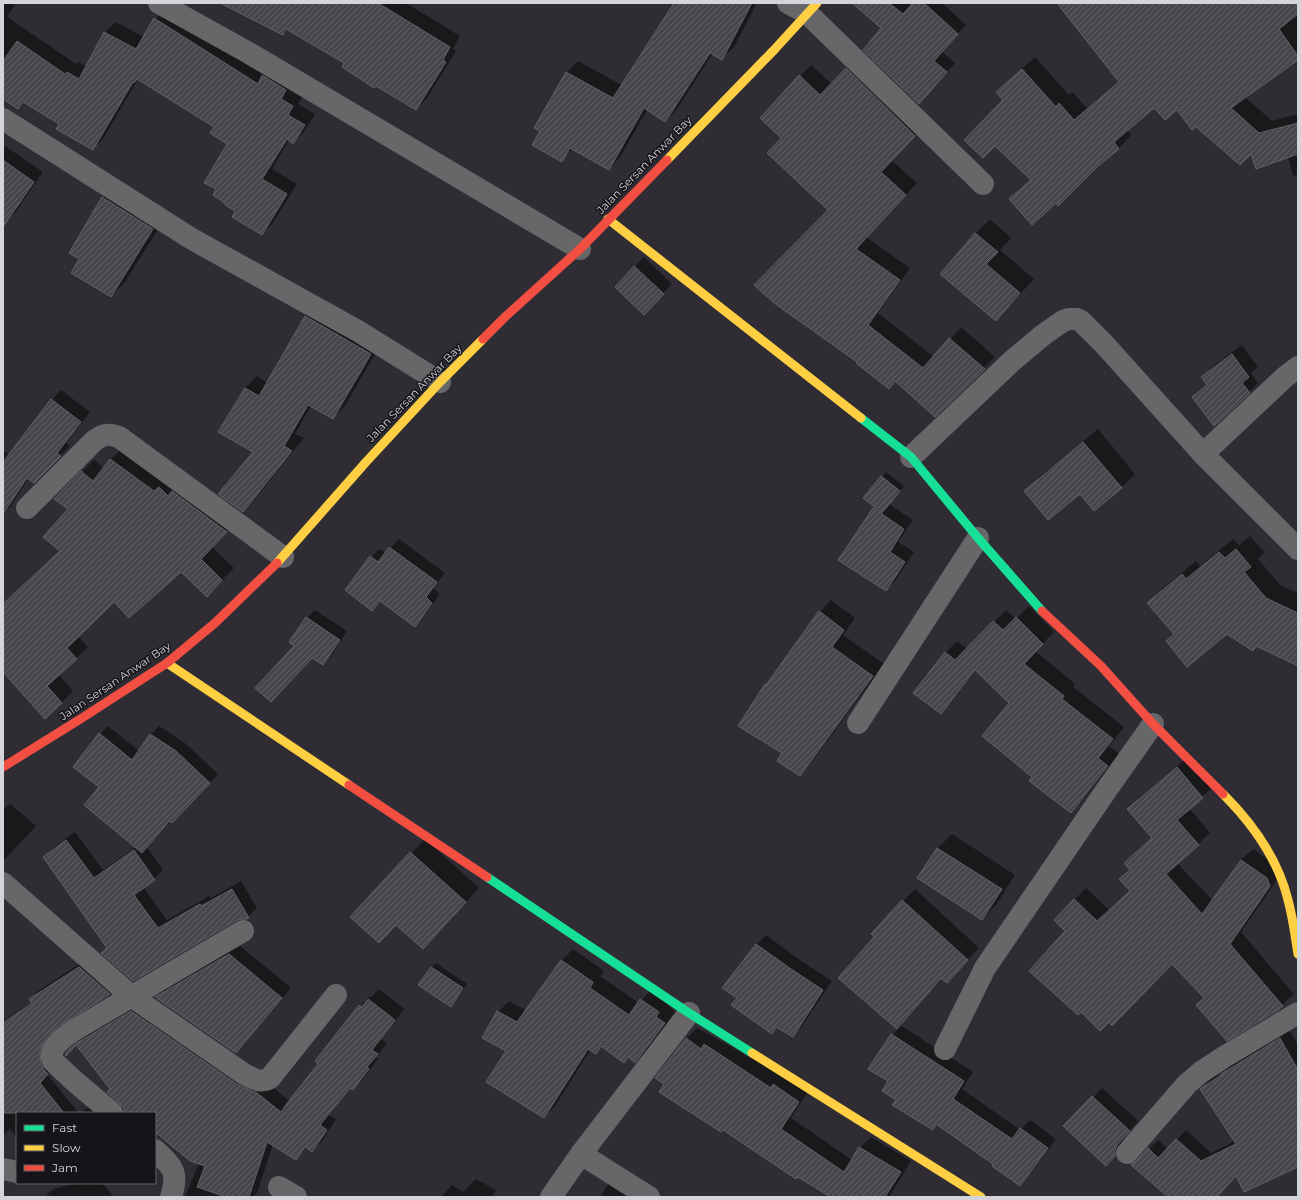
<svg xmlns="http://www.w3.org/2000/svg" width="1301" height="1200" viewBox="0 0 1301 1200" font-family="Montserrat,sans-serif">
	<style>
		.shadow { fill: #0007 }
		.building { fill: url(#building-hatch); stroke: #626065 }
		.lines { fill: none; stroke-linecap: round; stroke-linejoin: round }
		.street { stroke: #676669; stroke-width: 22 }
		.fast { stroke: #16e098; stroke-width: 9 }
		.slow { stroke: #ffcf43; stroke-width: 9 }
		.jam { stroke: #f24e42; stroke-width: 9 }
		.labels { text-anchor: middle; stroke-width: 3; stroke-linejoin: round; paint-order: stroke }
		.street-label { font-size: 11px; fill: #d6d4db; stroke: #161419 }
	</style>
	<defs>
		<pattern id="building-hatch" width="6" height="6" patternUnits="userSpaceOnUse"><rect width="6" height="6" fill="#48464b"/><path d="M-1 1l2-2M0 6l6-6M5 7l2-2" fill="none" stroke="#626064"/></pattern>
	</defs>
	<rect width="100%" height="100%" fill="#2f2d33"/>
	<!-- shadow -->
	<g class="shadow">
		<path d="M 3,3 L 16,3 L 7,17 L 76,64 L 78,62 L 87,67 L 105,32 L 116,22 L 144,37 L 155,19 L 165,9 L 303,96 L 298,104 L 315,114 L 304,132 L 293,142 L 289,140 L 272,169 L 297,184 L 273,223 L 262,234 L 237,211 L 217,189 L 228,144 L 215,126 L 138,79 L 103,139 L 92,149 L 60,123 L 24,102 L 18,108 L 3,98 Z"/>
		<path d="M 228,3 L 406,3 L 460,36 L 453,49 L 456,51 L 427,98 L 416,109 L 346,63 L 288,29 L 283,34 Z"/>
		<path d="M 674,3 L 757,3 L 734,47 L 722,58 L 713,53 L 677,109 L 665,121 L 647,110 L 620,157 L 609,169 L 573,149 L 561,160 L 541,131 L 567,72 L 578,61 L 623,86 Z"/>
		<path d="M 863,3 L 908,3 L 912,6 L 915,3 L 942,3 L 966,25 L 941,51 L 955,63 L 919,103 L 882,27 Z"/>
		<path d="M 1058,3 L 1298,3 L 1298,59 L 1245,97 L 1272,121 L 1298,114 L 1298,174 L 1293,176 L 1288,157 L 1251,152 L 1178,108 L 1155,107 L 1127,130 L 1131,135 L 1119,148 L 1097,166 L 1032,179 L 1005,100 L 997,92 L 1035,57 L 1069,95 L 1072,92 L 1087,108 L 1120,81 Z"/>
		<path d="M 857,58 L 926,124 L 891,160 L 917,183 L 866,237 L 910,268 L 878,313 L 934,357 L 961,327 L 995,357 L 935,415 L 896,380 L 889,387 L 858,361 L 830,210 L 782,138 L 761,118 L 811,65 L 832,84 Z"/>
		<path d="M 5,146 L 43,172 L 15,213 L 5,222 L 3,221 L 3,148 Z"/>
		<path d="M 117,184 L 167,215 L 125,282 L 111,296 L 81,259 L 70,252 L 103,198 Z"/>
		<path d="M 990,219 L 1011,238 L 1000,250 L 1034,279 L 996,320 L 941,273 L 976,233 Z"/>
		<path d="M 644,257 L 672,284 L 653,304 L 616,287 Z"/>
		<path d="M 318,304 L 382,342 L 345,406 L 333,418 L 311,406 L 295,434 L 304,438 L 255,499 L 243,511 L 255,451 L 245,388 L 257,376 L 268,383 L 306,316 Z"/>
		<path d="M 1242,345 L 1258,367 L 1251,373 L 1258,383 L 1249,392 L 1193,397 L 1208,384 L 1203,377 L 1212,367 Z"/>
		<path d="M 61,390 L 90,412 L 66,443 L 70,446 L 34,482 L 29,478 L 10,507 L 3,514 L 3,451 L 10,455 L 52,400 Z"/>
		<path d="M 1098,429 L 1135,474 L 1121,488 L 1080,493 L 1025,491 L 1039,477 Z"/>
		<path d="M 123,447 L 238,519 L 212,547 L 234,568 L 207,595 L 181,570 L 114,600 L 78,636 L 88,647 L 59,675 L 73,691 L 61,703 L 3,670 L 3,604 L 61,551 L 69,509 L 56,498 L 94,460 L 104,468 L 111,459 Z"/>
		<path d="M 886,472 L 904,486 L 889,504 L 913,520 L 898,542 L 914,552 L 895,581 L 886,590 L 873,509 L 876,507 L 865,498 Z"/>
		<path d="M 1250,536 L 1264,552 L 1258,559 L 1280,585 L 1298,593 L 1298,664 L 1257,646 L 1253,650 L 1227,632 L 1175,634 L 1149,603 L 1162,589 L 1196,561 L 1200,566 L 1233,539 L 1239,545 Z"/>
		<path d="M 399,539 L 445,573 L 433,588 L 440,594 L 423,617 L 415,626 L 381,601 L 372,610 L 371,557 L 380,549 L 386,553 Z"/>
		<path d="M 831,600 L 855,618 L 843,635 L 884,664 L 811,763 L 800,775 L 783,753 L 740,725 L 766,685 L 771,679 L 820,612 Z"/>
		<path d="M 1029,606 L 1054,632 L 1035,651 L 1075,684 L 1073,687 L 1124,727 L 1109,746 L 1119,754 L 1083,800 L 1071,812 L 1034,777 L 1011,703 L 976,670 L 952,701 L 940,713 L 945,653 L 957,641 L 968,649 L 1006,610 L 1016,619 Z"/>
		<path d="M 315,610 L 347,631 L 331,656 L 323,664 L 296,646 L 307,618 Z"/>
		<path d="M 108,726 L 139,751 L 151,734 L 159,726 L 185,743 L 218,774 L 172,822 L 170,820 L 147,847 L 163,870 L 154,879 L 143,887 L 167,920 L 209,896 L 211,898 L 241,881 L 257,908 L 248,917 L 102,952 L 108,947 L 44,857 L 53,848 L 75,832 L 103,870 L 136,847 L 101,787 L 100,734 Z"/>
		<path d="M 1189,756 L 1214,786 L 1189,808 L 1210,833 L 1177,863 L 1213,901 L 1241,860 L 1253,849 L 1278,867 L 1281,874 L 1241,932 L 1294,994 L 1282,1005 L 1205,998 L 1172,963 L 1066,931 L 1055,920 L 1086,888 L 1109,910 L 1131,890 L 1121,879 L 1131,869 L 1153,837 L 1129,809 L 1140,797 Z"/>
		<path d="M 10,804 L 36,826 L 4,860 L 3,859 L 3,810 Z"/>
		<path d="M 952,834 L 1015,875 L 996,905 L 982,919 L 918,878 L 938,848 Z"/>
		<path d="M 425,839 L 479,888 L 437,934 L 397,924 L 351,917 Z"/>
		<path d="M 915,889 L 979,948 L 947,982 L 942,977 L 900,1025 L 973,1072 L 962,1089 L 1020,1130 L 1030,1120 L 1056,1139 L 1029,1175 L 1020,1185 L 995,1164 L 938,1124 L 932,1129 L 897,1099 L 889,1081 L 892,1035 L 898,1029 L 839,978 L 876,937 L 872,934 Z"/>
		<path d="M 766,935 L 800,960 L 832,981 L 802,1026 L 793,1036 L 778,1026 L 772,1032 L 738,998 L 724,988 L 757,944 Z"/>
		<path d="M 239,945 L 291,988 L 245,1043 L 236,1052 L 156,997 L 165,988 Z"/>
		<path d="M 573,949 L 604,971 L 600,976 L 639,1003 L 652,989 L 675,1012 L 646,1051 L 635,1062 L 628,1057 L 624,1061 L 602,1046 L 596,1052 L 591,1049 L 555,1106 L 544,1117 L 507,1051 L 498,1012 L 509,1001 L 526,1010 L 562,960 Z"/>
		<path d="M 87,959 L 117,986 L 110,994 L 62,1022 L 51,1032 L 47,1042 L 56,1065 L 47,1074 L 77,1111 L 75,1113 L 17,1113 L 17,1138 L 10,1129 L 3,1135 L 3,1021 L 32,1002 L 30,999 L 38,991 Z"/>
		<path d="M 436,963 L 467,984 L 455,1001 L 451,1005 L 419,984 Z"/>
		<path d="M 379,989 L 404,1009 L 381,1039 L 387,1043 L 376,1057 L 378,1059 L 363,1079 L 353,1089 L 351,1087 L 329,1115 L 336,1119 L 322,1141 L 312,1151 L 307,1147 L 296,1159 L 273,1144 L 257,1193 L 252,1197 L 185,1197 L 199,1163 L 155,1131 L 155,1113 L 134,1113 L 125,1108 L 111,1089 L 76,1044 L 68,1052 L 78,1042 L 88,1034 L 142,1002 L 267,1083 L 290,1101 L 320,1063 L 317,1061 L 360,1006 L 370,996 L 371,997 Z"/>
		<path d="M 697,1028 L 809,1090 L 791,1118 L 852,1160 L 860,1148 L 871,1137 L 911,1161 L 889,1197 L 833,1197 L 686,1039 Z"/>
		<path d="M 1289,1030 L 1298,1045 L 1298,1166 L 1236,1175 L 1216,1197 L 1169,1197 L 1149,1149 L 1158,1140 L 1168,1149 L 1186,1130 L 1211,1153 L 1235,1141 L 1201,1090 L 1210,1080 L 1226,1070 L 1231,1065 Z"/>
		<path d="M 1102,1088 L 1138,1121 L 1126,1135 L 1124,1140 L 1124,1145 L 1106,1164 L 1065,1126 Z"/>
		<path d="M 92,1104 L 102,1113 L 81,1113 Z"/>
		<path d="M 621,1172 L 660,1197 L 600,1197 L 607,1186 Z"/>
		<path d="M 476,1179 L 496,1190 L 492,1197 L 441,1197 L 452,1185 L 464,1192 L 467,1188 Z"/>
		<path d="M 77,1183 L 102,1183 L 114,1197 L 45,1197 L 53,1189 Z"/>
	</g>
	<!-- building -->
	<g class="building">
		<path d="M 220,3 L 378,3 L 450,47 L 443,60 L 446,62 L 416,110 L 376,86 L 374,88 L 342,67 L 344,63 L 286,29 L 283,35 Z"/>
		<path d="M 674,3 L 752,3 L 722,60 L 710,53 L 665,122 L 644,108 L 609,170 L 570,148 L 562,162 L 532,145 L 540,131 L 534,128 L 566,72 L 613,98 Z"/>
		<path d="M 852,3 L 889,3 L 903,14 L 913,3 L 924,3 L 958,34 L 934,61 L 947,72 L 919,104 L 863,50 L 881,28 Z"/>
		<path d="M 1057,3 L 1298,3 L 1298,14 L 1279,29 L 1298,56 L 1298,60 L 1231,108 L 1259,133 L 1298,123 L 1298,154 L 1256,169 L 1251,154 L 1240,165 L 1196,127 L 1192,130 L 1177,110 L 1165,120 L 1154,108 L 1114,142 L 1119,149 L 1098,166 L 1058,206 L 1056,203 L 1032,225 L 1009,199 L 1031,180 L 995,146 L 983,158 L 964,140 L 1003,100 L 996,92 L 1022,69 L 1056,107 L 1059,103 L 1074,120 L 1119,82 Z"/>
		<path d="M 154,18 L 258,84 L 262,75 L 286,90 L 281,99 L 293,106 L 288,115 L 305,125 L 293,144 L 287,139 L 262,179 L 287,194 L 262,235 L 232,217 L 235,211 L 225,205 L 226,204 L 213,195 L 216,189 L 204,183 L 227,144 L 210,133 L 214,127 L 137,79 L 134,83 L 133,82 L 93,150 L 56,129 L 59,124 L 23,102 L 18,109 L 3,99 L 3,61 L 17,41 L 65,74 L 67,72 L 79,79 L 104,32 L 136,49 Z"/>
		<path d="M 846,68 L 915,136 L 881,172 L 906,195 L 856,249 L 900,280 L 868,325 L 923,368 L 949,338 L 985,369 L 935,417 L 895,381 L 889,389 L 856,363 L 857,362 L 774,303 L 754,285 L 828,210 L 767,153 L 781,138 L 760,118 L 799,75 L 820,95 Z"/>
		<path d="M 3,160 L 34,182 L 3,227 Z"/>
		<path d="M 102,197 L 153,229 L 111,297 L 71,273 L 79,259 L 69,253 Z"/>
		<path d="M 975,233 L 998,252 L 986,264 L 1020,293 L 996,321 L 940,274 Z"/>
		<path d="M 634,266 L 664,294 L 644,315 L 615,287 Z"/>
		<path d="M 305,316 L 371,354 L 333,419 L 308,405 L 284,446 L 292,451 L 243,512 L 218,494 L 253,452 L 218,432 L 245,388 L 259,396 Z"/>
		<path d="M 1232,354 L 1249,377 L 1242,383 L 1250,393 L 1214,426 L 1192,397 L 1207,385 L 1201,377 Z"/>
		<path d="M 51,399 L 81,422 L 57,453 L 61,456 L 34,483 L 27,478 L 3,514 L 3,462 Z"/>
		<path d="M 1083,442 L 1122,488 L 1094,511 L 1080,494 L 1048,520 L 1024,491 Z"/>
		<path d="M 110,459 L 154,491 L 159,487 L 168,496 L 172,491 L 227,532 L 201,559 L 222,580 L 207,597 L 181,572 L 129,618 L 114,602 L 67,648 L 77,659 L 47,686 L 62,703 L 45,719 L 3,672 L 3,604 L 60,551 L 43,537 L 68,509 L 54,499 L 81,471 L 93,481 Z"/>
		<path d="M 881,476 L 900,491 L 882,513 L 863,498 Z"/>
		<path d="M 873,508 L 904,529 L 890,552 L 905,562 L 886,591 L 838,560 Z"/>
		<path d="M 389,547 L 437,582 L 426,597 L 432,603 L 415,627 L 380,601 L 372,611 L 345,590 L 370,556 L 378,562 Z"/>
		<path d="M 1236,549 L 1251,567 L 1244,572 L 1266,598 L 1298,613 L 1298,666 L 1256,646 L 1253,651 L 1227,634 L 1187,667 L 1166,641 L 1174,634 L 1147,603 L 1182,574 L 1186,579 L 1219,552 L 1225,558 Z"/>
		<path d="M 819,611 L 844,630 L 832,647 L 873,676 L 800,776 L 777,761 L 782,753 L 738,726 L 765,684 L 766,685 Z"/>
		<path d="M 306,617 L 340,640 L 323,665 L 312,658 L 271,702 L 255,688 L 294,646 L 289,642 Z"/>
		<path d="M 1016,617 L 1043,644 L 1024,664 L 1064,696 L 1062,699 L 1113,739 L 1098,758 L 1108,766 L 1071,813 L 1029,781 L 1032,777 L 982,736 L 1009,703 L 975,670 L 941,714 L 913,693 L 945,652 L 955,660 L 993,621 L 1003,630 Z"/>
		<path d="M 99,733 L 132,760 L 150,734 L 176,751 L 210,783 L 172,823 L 169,821 L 142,853 L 84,805 L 99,787 L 73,767 Z"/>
		<path d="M 1177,767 L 1203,798 L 1177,820 L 1199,845 L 1166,874 L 1202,914 L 1241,860 L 1267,878 L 1270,886 L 1230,944 L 1283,1006 L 1278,1010 L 1227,1041 L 1196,1005 L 1204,998 L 1172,964 L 1112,1026 L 1109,1022 L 1100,1031 L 1081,1012 L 1078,1015 L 1029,971 L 1065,931 L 1054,920 L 1074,899 L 1097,921 L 1130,891 L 1119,879 L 1130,870 L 1124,863 L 1152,838 L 1127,809 Z"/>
		<path d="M 66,840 L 94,878 L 134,850 L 155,880 L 134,895 L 158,928 L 200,904 L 201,906 L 232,889 L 249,918 L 246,919 L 243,919 L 237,920 L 133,981 L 101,953 L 107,948 L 43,857 Z"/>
		<path d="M 937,848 L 1002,889 L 982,920 L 917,878 Z"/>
		<path d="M 410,852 L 466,902 L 423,949 L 396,925 L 379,943 L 350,917 Z"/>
		<path d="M 902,900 L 968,960 L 947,983 L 941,978 L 897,1029 L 838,978 L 874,937 L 871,934 Z"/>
		<path d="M 756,944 L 791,969 L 823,990 L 793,1037 L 776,1027 L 772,1034 L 748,1017 L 731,1005 L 737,998 L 722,988 Z"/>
		<path d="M 229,954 L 282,998 L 236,1053 L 155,997 Z"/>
		<path d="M 561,960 L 593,982 L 590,988 L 629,1015 L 640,999 L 659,1012 L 656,1017 L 665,1023 L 635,1063 L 628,1057 L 624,1063 L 601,1046 L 596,1054 L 588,1049 L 544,1118 L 486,1082 L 506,1051 L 482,1038 L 497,1011 L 517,1022 Z"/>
		<path d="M 79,967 L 110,994 L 56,1028 L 48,1036 L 42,1045 L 40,1052 L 41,1063 L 44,1070 L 48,1074 L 40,1083 L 64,1113 L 3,1113 L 3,1023 L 32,1003 L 29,999 Z"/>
		<path d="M 431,967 L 463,988 L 451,1007 L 418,985 Z"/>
		<path d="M 368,999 L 395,1020 L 372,1050 L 378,1054 L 367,1067 L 369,1069 L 353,1090 L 350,1088 L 320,1125 L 327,1130 L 312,1152 L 305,1147 L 296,1160 L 267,1142 L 249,1197 L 226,1197 L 197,1187 L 205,1166 L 190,1161 L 155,1132 L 155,1113 L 124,1113 L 124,1108 L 120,1104 L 107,1092 L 110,1089 L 76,1045 L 66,1056 L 65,1055 L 67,1051 L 77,1043 L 131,1011 L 237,1084 L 257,1093 L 281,1112 L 288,1102 L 318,1064 L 315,1061 L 359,1005 L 362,1007 Z"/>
		<path d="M 891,1034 L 964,1081 L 953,1099 L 1012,1139 L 1020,1128 L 1048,1148 L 1020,1186 L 992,1166 L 993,1164 L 936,1124 L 933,1130 L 892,1105 L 896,1100 L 882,1091 L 888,1081 L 868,1069 Z"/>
		<path d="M 686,1038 L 701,1049 L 704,1044 L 771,1088 L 773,1084 L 799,1102 L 781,1129 L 844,1172 L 859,1147 L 901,1172 L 885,1197 L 828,1197 L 829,1196 L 798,1177 L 796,1179 L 723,1130 L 721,1132 L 659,1092 L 664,1084 L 655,1078 Z"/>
		<path d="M 1280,1038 L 1298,1070 L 1298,1167 L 1244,1192 L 1236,1176 L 1217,1197 L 1168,1197 L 1131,1165 L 1136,1161 L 1148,1148 L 1158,1158 L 1176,1139 L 1201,1161 L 1236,1144 L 1200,1089 L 1221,1075 L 1221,1074 Z"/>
		<path d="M 1092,1096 L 1130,1131 L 1117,1145 L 1115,1150 L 1115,1156 L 1106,1166 L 1063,1126 Z"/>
	</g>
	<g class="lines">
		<!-- street -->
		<g class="street">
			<path d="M 159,3 L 249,53 L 580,249"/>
			<path d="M 788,3 L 807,13 L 983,184"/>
			<path d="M 3,119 L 192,239 L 358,331 L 440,382"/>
			<path d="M 1203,454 L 1285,377 L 1298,367"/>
			<path d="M 911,457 L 1012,361 L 1043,335 L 1063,321 L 1069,319 L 1077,319 L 1081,321 L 1104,344 L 1203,454 L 1298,549"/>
			<path d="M 27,508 L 94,441 C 103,434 109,433 119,437 L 283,557"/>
			<path d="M 858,723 L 978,538"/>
			<path d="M 3,883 L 131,996 L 244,1074 C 253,1078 260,1084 270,1078 L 336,995"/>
			<path d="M 945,1049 L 985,968 L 1105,792 L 1153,724"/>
			<path d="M 112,1113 L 72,1079 L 53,1061 C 45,1044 77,1029 88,1022 L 243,931"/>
			<path d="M 155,1150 C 173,1167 179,1172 171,1197"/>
			<path d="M 1127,1153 L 1187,1084 L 1201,1072 L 1224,1057 L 1298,1013"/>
			<path d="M 581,1154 L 649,1197"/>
			<path d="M 3,1169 L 17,1172"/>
			<path d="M 279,1187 L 296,1197"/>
			<path d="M 551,1197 L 581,1154 L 689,1013"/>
		</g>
		<!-- fast -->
		<g class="fast">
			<path d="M 861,418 L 911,457 L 978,538 L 1042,611"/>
			<path d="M 487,877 L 689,1013 L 752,1053"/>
		</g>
		<!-- slow -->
		<g class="slow">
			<path d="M 667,160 L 774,50 L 817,3"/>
			<path d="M 608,219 L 861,418"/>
			<path d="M 277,563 L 366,462 L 440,382 L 483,339"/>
			<path d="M 167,663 L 349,785"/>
			<path d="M 1223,794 C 1253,824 1278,859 1288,900 C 1293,918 1295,936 1298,954"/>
			<path d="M 752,1053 L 981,1197"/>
		</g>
		<!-- jam -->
		<g class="jam">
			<path d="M 483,339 L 505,317 L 580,249 L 667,160"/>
			<path d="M 1042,611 L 1101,666 L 1153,724 L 1223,794"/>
			<path d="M 3,767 L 82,718 L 167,663 L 215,623 L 277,563"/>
			<path d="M 349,785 L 487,877"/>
		</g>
	</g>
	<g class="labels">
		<!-- street labels -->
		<g class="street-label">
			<text transform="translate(644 165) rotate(-46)" y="4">Jalan Sersan Anwar Bay</text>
			<text transform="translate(414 393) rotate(-46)" y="4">Jalan Sersan Anwar Bay</text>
			<text transform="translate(115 681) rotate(-34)" y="4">Jalan Sersan Anwar Bay</text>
		</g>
	</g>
	<!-- border -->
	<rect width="1301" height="1200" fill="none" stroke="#d6d4db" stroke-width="8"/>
	<!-- legend -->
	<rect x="16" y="1112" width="140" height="72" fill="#161419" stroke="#636167"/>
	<rect x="24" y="1125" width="20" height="6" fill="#16e098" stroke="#636167"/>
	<text x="52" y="1132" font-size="12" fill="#d6d4db">Fast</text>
	<rect x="24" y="1145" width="20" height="6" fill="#ffcf43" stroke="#636167"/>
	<text x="52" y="1152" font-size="12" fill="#d6d4db">Slow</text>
	<rect x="24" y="1165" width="20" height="6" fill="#f24e42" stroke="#636167"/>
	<text x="52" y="1172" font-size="12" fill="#d6d4db">Jam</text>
</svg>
